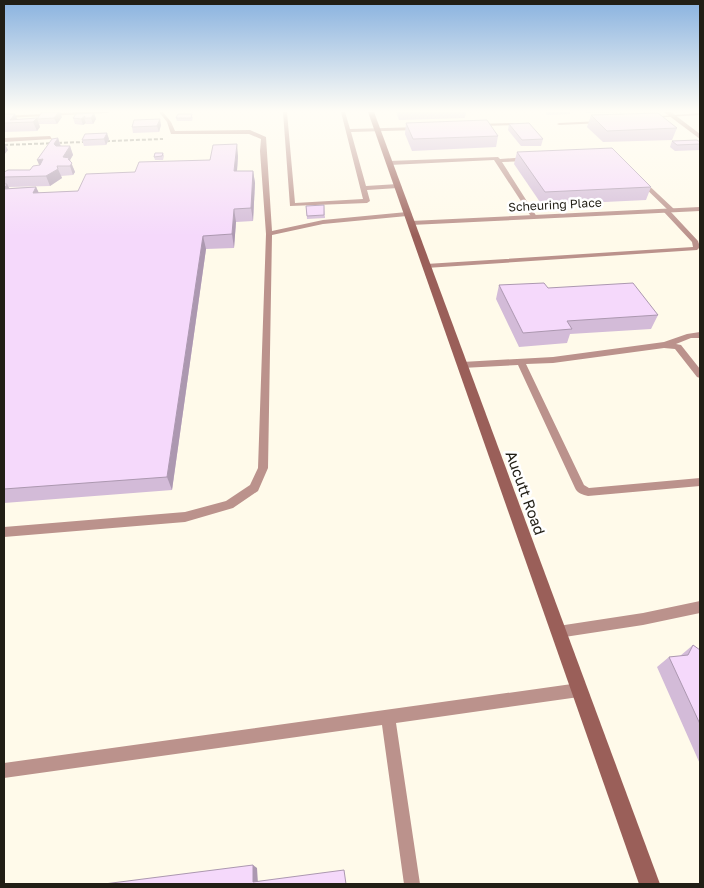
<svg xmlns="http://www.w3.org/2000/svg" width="704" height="888" viewBox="0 0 704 888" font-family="'Golos Text',sans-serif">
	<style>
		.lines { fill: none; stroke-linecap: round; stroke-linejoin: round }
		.lane { fill: #bb928c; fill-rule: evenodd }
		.street { fill: #bb928c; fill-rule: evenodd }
		.secondary { fill: #9a5f59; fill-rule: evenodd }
		.rail { stroke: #918d81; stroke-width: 2; stroke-dasharray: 4 2; stroke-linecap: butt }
		.wall { fill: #d3bbd8 }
		.shaded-wall { fill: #ac98b0 }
		.building { fill: #f5d9fb; stroke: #ac98b0 }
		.labels { text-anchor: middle; stroke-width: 5; stroke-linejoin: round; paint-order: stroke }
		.far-street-label { font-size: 12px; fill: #211e15; stroke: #fff }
		.street-label { font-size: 15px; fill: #211e15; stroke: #fff }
	</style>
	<rect width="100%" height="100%" fill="#fffaea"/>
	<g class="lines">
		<!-- lane -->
		<g class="lane">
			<path d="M 80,112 L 109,112 L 107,113 L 4,118 L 4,116 Z"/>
			<path d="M 159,112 L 163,112 L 171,122 L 175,131 L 250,130 L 266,137 L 272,231 L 323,220 L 407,212 L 410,214 L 407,216 L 323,224 L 272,235 L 268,468 L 258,491 L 233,508 L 185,522 L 4,537 L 4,527 L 185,512 L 226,501 L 250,485 L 258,468 L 266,234 L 260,151 L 261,139 L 249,134 L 171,134 L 167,122 Z"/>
			<path d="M 283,112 L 287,112 L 295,203 L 363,199 L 341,112 L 345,112 L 350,129 L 420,127 L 418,130 L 351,132 L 366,186 L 398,184 L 401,186 L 398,188 L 367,190 L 370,201 L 367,203 L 290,206 Z"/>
			<path d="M 700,113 L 700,115 L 650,118 L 648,117 Z"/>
			<path d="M 601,121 L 603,123 L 559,125 L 557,124 L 559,123 Z"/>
			<path d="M 513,123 L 515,125 L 477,126 L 475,125 L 477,124 Z"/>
			<path d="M 50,136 L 52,139 L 4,142 L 4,138 Z"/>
			<path d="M 498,157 L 500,159 L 527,157 L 530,159 L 527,161 L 502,162 L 537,217 L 536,218 L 532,218 L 494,160 L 389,165 L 386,163 L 389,161 Z"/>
			<path d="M 639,180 L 643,180 L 674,209 L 674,211 L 670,211 L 698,241 L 700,247 L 697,250 L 426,268 L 422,266 L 426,264 L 693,247 L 692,242 L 663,211 L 668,210 L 639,182 Z"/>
			<path d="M 700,332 L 700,338 L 691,338 L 676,344 L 681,345 L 700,369 L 700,378 L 697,377 L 675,349 L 664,348 L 553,363 L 526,364 L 584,485 L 589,488 L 700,478 L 700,486 L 588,496 C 583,495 577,493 575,488 L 518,365 L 462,368 L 458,365 L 462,362 L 553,357 L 664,342 L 687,334 Z"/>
			<path d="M 700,601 L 700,613 L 643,625 L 558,638 L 553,636 L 552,632 L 553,628 L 558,626 L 643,613 Z"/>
			<path d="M 579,683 L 584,685 L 586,690 L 584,695 L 579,697 L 396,723 L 420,884 L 404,884 L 382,725 L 4,778 L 4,763 Z"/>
		</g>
		<!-- street -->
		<g class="street">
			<path d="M 664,112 L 671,112 L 700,134 L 700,139 Z"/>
			<path d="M 700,207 L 700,211 L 411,225 L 407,223 L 411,221 Z"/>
		</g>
		<!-- secondary -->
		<path class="secondary" d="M 368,112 L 374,112 L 660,884 L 639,884 Z"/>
		<!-- rail -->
		<path class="rail" d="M 4,145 L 163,139"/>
	</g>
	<!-- wall -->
	<g class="wall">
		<path d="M 396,112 L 466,112 L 465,118 L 399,120 Z"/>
		<path d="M 545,112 L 570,112 L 570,114 L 547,115 Z"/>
		<path d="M 585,112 L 623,112 L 586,113 Z"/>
		<path d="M 94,113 L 96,119 L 93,124 L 86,124 L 86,123 L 83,125 L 75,124 L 73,118 Z"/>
		<path d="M 4,114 L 15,114 L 17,119 L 37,118 L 40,127 L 37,131 L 4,132 Z"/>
		<path d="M 591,115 L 677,128 L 672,140 L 603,142 L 587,127 Z"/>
		<path d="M 62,117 L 57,124 L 39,124 L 37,119 Z"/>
		<path d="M 193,117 L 192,121 L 177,121 L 176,118 Z"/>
		<path d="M 406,123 L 498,136 L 496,147 L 412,151 L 405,134 Z"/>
		<path d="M 509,124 L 543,139 L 541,146 L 521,146 L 508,130 Z"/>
		<path d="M 161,125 L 159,132 L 133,133 L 132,127 Z"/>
		<path d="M 58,138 L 61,146 L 70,146 L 73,155 L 70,160 L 75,172 L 73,175 L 61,176 L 62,178 L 50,186 L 9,187 L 9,188 L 36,187 L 39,193 L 78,191 L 135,172 L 210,160 L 238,156 L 237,171 L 253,171 L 255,183 L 253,221 L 236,222 L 234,248 L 206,249 L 172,490 L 4,503 L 4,172 L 30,170 L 39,165 Z"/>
		<path d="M 109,139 L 106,145 L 84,146 L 82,140 Z"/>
		<path d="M 672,141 L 700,142 L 700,150 L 675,151 L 670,147 Z"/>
		<path d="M 517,152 L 651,187 L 646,200 L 542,205 L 514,164 Z"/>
		<path d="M 163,153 L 164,156 L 163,160 L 155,160 L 154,157 Z"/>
		<path d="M 324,205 L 325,218 L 307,219 L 306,206 Z"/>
		<path d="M 499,285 L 548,288 L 658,315 L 651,329 L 570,334 L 567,343 L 519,347 L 496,299 Z"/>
		<path d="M 693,645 L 700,650 L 700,764 L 657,667 L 669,657 L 680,656 Z"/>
	</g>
	<!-- shaded-wall -->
	<g class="shaded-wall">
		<path d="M 59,112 L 60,112 L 62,117 L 57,124 L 54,118 Z"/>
		<path d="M 94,113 L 96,119 L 93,124 L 91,118 Z"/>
		<path d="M 15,114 L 19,123 L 10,120 Z"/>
		<path d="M 85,116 L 84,118 L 86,123 L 83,125 L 81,119 Z"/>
		<path d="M 37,118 L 40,127 L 37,131 L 33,122 Z"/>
		<path d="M 160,119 L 161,125 L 159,132 L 157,126 Z"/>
		<path d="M 107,133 L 109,139 L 106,145 L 104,139 Z"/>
		<path d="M 58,138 L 61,148 L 58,153 L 54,144 Z"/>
		<path d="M 5,144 L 8,150 L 4,155 L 4,145 Z"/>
		<path d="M 237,144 L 238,156 L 236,184 L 234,171 Z"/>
		<path d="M 70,146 L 73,155 L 70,160 L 75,172 L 73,175 L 70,166 L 63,157 Z"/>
		<path d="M 43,159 L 41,169 L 37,160 Z"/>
		<path d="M 58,169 L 62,178 L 50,186 L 46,176 Z"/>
		<path d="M 253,171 L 255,183 L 253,221 L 251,208 Z"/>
		<path d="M 7,184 L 13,196 L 4,189 Z"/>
		<path d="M 36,187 L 42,200 L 33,193 Z"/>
		<path d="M 234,209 L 236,222 L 234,248 L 232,234 Z"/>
		<path d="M 203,236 L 206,249 L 172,490 L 167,477 Z"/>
		<path d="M 253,865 L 257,868 L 258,884 L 253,882 Z"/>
	</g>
	<!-- building -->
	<g class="building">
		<path d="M 42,112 L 59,112 L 54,118 L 37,119 Z"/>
		<path d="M 94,113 L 91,118 L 84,118 L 85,116 L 81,119 L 73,118 L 76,114 Z"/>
		<path d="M 658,113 L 677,128 L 607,131 L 591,115 Z"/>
		<path d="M 4,114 L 15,114 L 10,120 L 37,118 L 33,122 L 4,123 Z"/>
		<path d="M 178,114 L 192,114 L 191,118 L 176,118 Z"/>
		<path d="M 160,119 L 157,126 L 132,127 L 134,120 Z"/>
		<path d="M 487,120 L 498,136 L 413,139 L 406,123 Z"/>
		<path d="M 529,123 L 543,139 L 522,140 L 509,124 Z"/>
		<path d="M 107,133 L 104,139 L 82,140 L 85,134 Z"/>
		<path d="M 58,138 L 54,144 L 56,146 L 70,146 L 63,157 L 70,158 L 68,159 L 72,163 L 70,166 L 57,166 L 58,169 L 46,176 L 4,177 L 4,172 L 8,170 L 30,170 L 33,166 L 40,165 L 43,159 L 37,160 L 52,139 Z"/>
		<path d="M 697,140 L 700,142 L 700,144 L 677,145 L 672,141 Z"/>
		<path d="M 237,144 L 234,171 L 253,171 L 251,208 L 234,209 L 232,234 L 203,236 L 167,477 L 4,489 L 4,184 L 7,184 L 4,189 L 36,187 L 33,193 L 78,191 L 86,174 L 135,172 L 139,162 L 210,160 L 213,145 Z"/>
		<path d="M 612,148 L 651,187 L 545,192 L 517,152 Z"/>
		<path d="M 155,153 L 163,153 L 162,156 L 154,157 Z"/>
		<path d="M 324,205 L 324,215 L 307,216 L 306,206 Z"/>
		<path d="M 544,283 L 548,288 L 633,283 L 658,315 L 567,321 L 572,329 L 523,333 L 499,285 Z"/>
		<path d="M 693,645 L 700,650 L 700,724 L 669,657 L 688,655 Z"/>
		<path d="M 253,865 L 253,882 L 344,870 L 346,884 L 104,884 Z"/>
	</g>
	<!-- sky -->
	<linearGradient id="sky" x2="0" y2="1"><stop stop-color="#89b2df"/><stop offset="0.47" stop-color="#fffdf6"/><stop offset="1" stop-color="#fffdf6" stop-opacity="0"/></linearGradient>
	<rect width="704" height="236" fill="url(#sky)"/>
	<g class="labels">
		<!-- far-street labels -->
		<g class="far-street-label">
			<text transform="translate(555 205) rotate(-3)" y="4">Scheuring Place</text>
		</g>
		<!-- street labels -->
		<g class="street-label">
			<text transform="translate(525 493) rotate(70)" y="5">Aucutt Road</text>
		</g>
	</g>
	<!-- border -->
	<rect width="704" height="888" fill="none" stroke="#211e15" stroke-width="10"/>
</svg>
